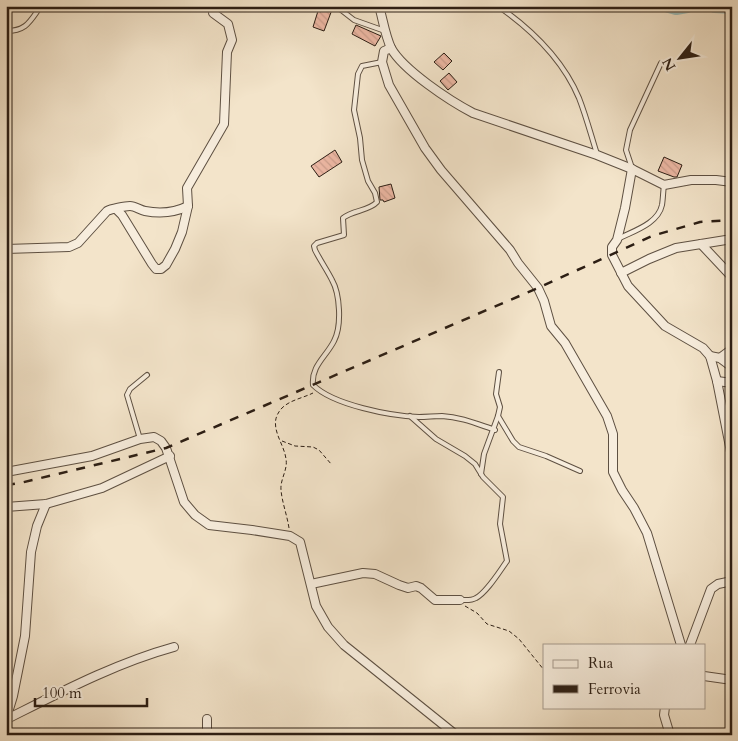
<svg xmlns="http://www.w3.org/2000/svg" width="738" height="741" viewBox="0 0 738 741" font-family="Cardo,serif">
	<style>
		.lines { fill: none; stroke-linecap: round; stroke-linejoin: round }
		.river { stroke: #9cbebb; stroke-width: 14 }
		.building { fill: url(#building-back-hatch); stroke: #2c1e14 }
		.lane-casing { stroke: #5e5042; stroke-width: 6 }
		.street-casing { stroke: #5e5042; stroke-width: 10 }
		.path { stroke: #2c1e14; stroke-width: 1; stroke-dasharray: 4 2.5; stroke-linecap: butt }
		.lane { stroke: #f7eddd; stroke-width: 4 }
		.street { stroke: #f7eddd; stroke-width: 8 }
		.rail { stroke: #2c1e14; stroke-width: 2.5; stroke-dasharray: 9 9; stroke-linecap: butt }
	</style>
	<defs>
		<pattern id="building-back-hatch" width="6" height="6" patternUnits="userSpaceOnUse" patternTransform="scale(1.25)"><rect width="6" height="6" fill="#ecb7a3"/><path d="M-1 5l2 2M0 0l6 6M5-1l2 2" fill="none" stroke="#cb9d8b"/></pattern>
	</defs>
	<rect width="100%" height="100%" fill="#f3e4ca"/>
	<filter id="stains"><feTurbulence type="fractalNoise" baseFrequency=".004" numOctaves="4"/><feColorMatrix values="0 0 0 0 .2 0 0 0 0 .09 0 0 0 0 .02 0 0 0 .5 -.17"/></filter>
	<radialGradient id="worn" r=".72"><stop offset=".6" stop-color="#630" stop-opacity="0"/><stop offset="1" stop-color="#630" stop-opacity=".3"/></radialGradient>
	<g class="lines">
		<!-- river -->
		<g class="river">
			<path d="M 669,6 L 676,8 L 687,6"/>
			<path d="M 715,6 L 732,7"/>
		</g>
	</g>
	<!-- building -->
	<g class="building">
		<path d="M 323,6 L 333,7 L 324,31 L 313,27 L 318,11 L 321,12 Z"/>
		<path d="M 356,25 L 381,36 L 375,46 L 352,34 Z"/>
		<path d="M 444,53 L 452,61 L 443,70 L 434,62 Z"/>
		<path d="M 449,73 L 457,82 L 448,90 L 440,81 Z"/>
		<path d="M 335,150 L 342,162 L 319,177 L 311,166 Z"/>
		<path d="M 664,157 L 682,165 L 677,177 L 674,177 L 658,171 Z"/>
		<path d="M 391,184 L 395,198 L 384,202 L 383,200 L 380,200 L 379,187 Z"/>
	</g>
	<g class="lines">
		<defs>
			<g id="lane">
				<path d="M 336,6 L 354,20 L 385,31"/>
				<path d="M 498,6 C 531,29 563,60 579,98 C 586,116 591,135 597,154"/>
				<path d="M 6,31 C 27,31 30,21 41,6"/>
				<path d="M 382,62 L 362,66 L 358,74 L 354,110 L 360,138 L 362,160 L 368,181 L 375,193 L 377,202 C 369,211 353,210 343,218 L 344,235 L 317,243 L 314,246 L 315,250 C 320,260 327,270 332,280 C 340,294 342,326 334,341 C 326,357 311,366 313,385 C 333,405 391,416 419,417 C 427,417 434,416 442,416 C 461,417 477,424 495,430"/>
				<path d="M 632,168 L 626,150 L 630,130 L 661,63"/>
				<path d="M 618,239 C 633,231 658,224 662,205 C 663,199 663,192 664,185"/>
				<path d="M 410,416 L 436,439 L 465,456 L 475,464 L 483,477 L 503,497 L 500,524 L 507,561 C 499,572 487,592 476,598 C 471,601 465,600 460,600"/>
				<path d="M 498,416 L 513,441 L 519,447 L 546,456 L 580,471"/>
				<path d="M 140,439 L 127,395 L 130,389 L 147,375"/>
				<path d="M 481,474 L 484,454 L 498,416 L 500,407 L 496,394 L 499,372"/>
			</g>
			<g id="street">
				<path d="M 379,6 C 383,20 385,35 391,48 C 403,70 450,101 473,113 L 597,155 L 632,169 L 664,185 L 691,180 L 716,180 L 732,182"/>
				<path d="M 391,48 L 384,51 L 382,62 L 389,85 L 425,148 L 441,170 L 510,250 L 518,263 L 538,288 L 544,301 L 551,326 L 565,343 L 607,416 L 613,434 L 613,472 L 622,490 L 634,508 L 647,533 L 681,645"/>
				<path d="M 632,169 L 625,208 L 617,240 L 612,247 L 612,255 L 628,286 L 665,326 L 703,348 L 710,356 L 717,381 L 732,457"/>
				<path d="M 117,210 L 122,215 L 152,264 L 156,269 L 161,269 L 166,265 L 175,249 L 182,232 L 188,206 L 187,188 L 224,124 L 227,52 L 232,40 L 228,24 L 213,13 L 213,6"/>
				<path d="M 701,244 L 732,277"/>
				<path d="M 6,249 L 69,247 L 78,243 L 107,211 C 111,209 125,206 130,206 C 135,206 140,210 145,211 C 161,214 174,213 188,206"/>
				<path d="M 621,273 L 649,259 L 676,248 L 732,239"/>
				<path d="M 710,356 L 720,358 L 732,367"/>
				<path d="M 720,358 L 732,349"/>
				<path d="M 717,381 L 732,383"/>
				<path d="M 6,472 L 92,456 L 140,439 L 154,437 L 161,441 L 166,448 L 184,502 L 195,515 L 209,525 L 252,530 L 290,536 L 300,542 L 316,606 L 328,627 L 344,645 L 456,735"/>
				<path d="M 6,507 L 46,504 L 102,488 L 170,456"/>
				<path d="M 311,584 L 363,573 L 375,574 L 399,585 L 408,588 L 416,586 L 421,588 L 435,600 L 460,600"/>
				<path d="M 690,645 L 711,589 L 718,584 L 732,581"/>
				<path d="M 704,676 L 732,680"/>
				<path d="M 665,707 L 664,715 L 670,735"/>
				<path d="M 6,719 L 13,696 L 25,636 L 31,552 L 37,526 L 46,504"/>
				<path d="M 7,719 C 61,692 116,663 174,647"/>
				<path d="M 207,719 L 207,735"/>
			</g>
		</defs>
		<!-- lane casing -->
		<use href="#lane" class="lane-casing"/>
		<!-- street casing -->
		<use href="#street" class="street-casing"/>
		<!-- path -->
		<g class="path">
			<path d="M 282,441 L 295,446 L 313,447 L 319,450 L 332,465"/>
			<path d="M 289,528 C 287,515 282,502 281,490 C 280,479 288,470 286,459 C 284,442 266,425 282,408 C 290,400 303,398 313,393"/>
			<path d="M 465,606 L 477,613 L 487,624 L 509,631 L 519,639 L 544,670"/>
		</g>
		<!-- lane -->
		<use href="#lane" class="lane"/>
		<!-- street -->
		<use href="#street" class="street"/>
		<!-- rail -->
		<path class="rail" d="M 6,485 L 20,483 L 166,448 L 538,288 L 652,236 L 700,222 L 732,220"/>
	</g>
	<!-- margin -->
	<rect width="738" height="741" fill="none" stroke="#f3e4ca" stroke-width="25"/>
	<rect x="8" y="8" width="723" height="726" fill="none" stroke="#2c1e14" stroke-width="2.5"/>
	<rect x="12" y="12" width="713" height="716" fill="none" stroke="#2c1e14"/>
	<!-- legend -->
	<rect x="543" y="644" width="162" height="65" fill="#f7eddd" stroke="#a69a8d"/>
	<rect x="553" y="660" width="25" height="8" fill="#f7eddd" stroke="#a69a8d"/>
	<text x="588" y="668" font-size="15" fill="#2c1e14">Rua</text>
	<rect x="553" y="685" width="25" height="8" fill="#2c1e14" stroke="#a69a8d"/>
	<text x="588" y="694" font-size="15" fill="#2c1e14">Ferrovia</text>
	<!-- north arrow -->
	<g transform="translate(680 58) rotate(240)" stroke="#f7eddd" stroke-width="4" paint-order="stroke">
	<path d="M0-4L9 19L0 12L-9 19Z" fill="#2c1e14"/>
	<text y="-8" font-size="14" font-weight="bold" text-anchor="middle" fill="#2c1e14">N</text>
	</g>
	<!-- scale -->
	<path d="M35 698v8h112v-8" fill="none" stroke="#2c1e14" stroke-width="2.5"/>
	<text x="42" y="698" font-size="15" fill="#2c1e14" stroke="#f7eddd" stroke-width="4" paint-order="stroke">100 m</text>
	<rect width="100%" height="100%" filter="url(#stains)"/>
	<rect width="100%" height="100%" fill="url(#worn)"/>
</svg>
